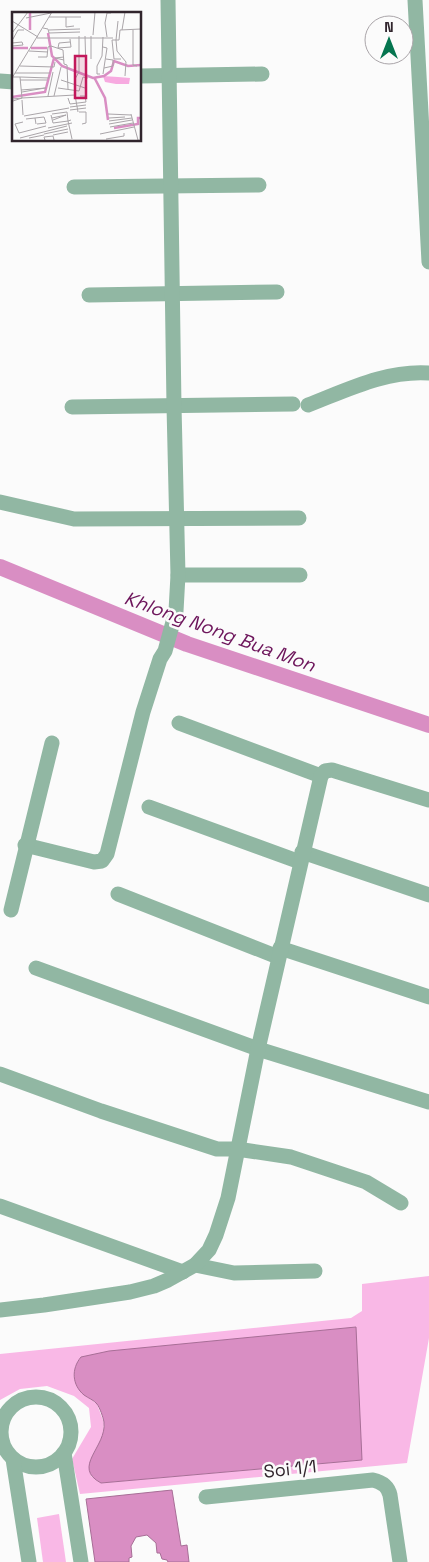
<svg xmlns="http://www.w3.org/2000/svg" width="429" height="1562" viewBox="0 0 429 1562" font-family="'Space Grotesk',sans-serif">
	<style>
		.green { fill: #f9b8e6; fill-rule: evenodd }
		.water { fill: #d98ec3; stroke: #a76e96 }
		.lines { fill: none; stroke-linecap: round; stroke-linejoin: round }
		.canal { stroke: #d98ec3; stroke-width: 16 }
		.minor { stroke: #91b7a3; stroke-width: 15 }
		.labels { text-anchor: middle; stroke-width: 5; stroke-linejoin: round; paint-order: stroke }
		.street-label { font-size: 18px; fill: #31252d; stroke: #fbfbfb }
		.water-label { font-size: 19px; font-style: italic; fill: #6d155b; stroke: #fbfbfb }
		.inset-river { fill: none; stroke: #d98ec3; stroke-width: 2.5 }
		.inset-road { fill: none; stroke: #aaa5a9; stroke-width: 1 }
		.view { fill: #c2185b; fill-opacity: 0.15; stroke: #c2185b; stroke-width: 2.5 }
		.inset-edge { fill: none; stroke: #31252d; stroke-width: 2.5 }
	</style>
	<rect width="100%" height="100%" fill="#fbfbfb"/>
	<!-- green -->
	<g class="green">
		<path d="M 429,1276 L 429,1338 L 407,1463 L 80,1494 L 72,1459 L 91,1427 L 89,1408 L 74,1396 L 47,1386 L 20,1389 L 0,1400 L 0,1354 L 351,1318 L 362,1311 L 362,1284 ZM 84,1394 L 362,1460 L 101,1483 L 91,1476 L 93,1454 L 103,1437 L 104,1423 L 97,1404 Z"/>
		<path d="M 59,1514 L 66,1562 L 43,1562 L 37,1518 Z"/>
	</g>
	<!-- water -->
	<g class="water">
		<path d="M 356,1327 L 362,1460 L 101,1483 C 71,1467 107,1447 104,1422 C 103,1417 100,1408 97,1404 C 94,1400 88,1398 84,1395 C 72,1385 71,1369 81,1357 L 109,1351 Z"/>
		<path d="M 172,1490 L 181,1546 L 187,1545 L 189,1562 L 168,1562 L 167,1560 L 162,1559 L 160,1553 L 157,1553 L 156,1543 L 147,1535 L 136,1537 L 131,1546 L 132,1557 L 129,1558 L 129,1562 L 95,1562 L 86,1499 Z"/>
	</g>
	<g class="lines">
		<!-- canal -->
		<path class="canal" d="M 0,567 L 187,644 L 429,725"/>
		<!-- minor -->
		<g class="minor">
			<path d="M 415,0 L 429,262"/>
			<path d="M 140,76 L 262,74"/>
			<path d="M 0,81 L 14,82"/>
			<path d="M 74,187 L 259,185"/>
			<path d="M 89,295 L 277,292"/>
			<path d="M 308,405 C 347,390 386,370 429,373"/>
			<path d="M 72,407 L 293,404"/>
			<path d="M 0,502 L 74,519 L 299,518"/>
			<path d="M 178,575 L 300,575"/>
			<path d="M 179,723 L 321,776"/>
			<path d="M 149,807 L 300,862"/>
			<path d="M 25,845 L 94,862 L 102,861 L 107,854 L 143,712 L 160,659 L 165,651 L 176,611 L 178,575 L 174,406 L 168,0"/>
			<path d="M 302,852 L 429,895"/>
			<path d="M 118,894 L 278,957"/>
			<path d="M 11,910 L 52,743"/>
			<path d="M 280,948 L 429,997"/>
			<path d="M 36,968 L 258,1049 L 429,1102"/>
			<path d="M 0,1074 L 101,1111 L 217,1149 L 237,1149 L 291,1157 L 366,1182 L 401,1203"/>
			<path d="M 0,1206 L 183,1272"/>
			<path d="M 195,1265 L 234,1273 L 315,1271"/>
			<path d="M 0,1310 L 44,1305 L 130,1292 L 154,1286 L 168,1280 L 195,1265 L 209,1250 L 216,1235 L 228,1198 L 258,1049 L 321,776 L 325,771 L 332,770 L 429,800"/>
			<circle cx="36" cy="1432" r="35"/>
			<path d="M 64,1453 L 81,1562"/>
			<path d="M 13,1459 L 29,1562"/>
			<path d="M 206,1497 L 373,1480 C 382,1482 388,1486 390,1495 L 400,1562"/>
		</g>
	</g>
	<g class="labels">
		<!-- street labels -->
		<g class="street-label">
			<text transform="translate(290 1469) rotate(-6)" y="6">Soi 1/1</text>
		</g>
		<!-- water labels -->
		<g class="water-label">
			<text transform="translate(220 631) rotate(20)" y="7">Khlong Nong Bua Mon</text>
		</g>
	</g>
	<!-- overview -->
	<g transform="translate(12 12)">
		<rect width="129" height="129" fill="#fbfbfb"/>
		<path d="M 91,64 L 106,65 L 118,66 L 117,72 L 104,72 L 93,70 Z" fill="#f7aae0"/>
		<path class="inset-river" d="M 18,18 L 18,0M 36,21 L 40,44 L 50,54 L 68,61 L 81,66 L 92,64 L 99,59 L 102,49 L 116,54 L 129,53M 0,36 L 16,36M 19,36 L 35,36M 82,65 L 93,86 L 96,108M 0,85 L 33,80 L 42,46M 102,116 L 126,112 L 126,106 L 129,106"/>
		<path class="inset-road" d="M 37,5 L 69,5M 54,5 L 54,15 L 62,14M 14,6 L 39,1M 0,9 L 26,25M 31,16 L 36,17 L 37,21 L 68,20M 37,18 L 68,17M 110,18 L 113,0M 121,18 L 121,53 L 125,54M 0,21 L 16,0M 81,23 L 83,0M 73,24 L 74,59M 79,24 L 79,47M 95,25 L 93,11 L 95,1 L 99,1M 25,26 L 101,26M 1,27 L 6,18 L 12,18M 104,28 L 105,39 L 114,50 L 113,64M 104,28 L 106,9M 58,30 L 47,31 L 46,36 L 59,35 L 58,27M 0,34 L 11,33 L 10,30 L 0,31M 17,39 L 36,40M 26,45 L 35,45 L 36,35 L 39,34 L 51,38 L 52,52 L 55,53M 52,45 L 43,46 L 52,48M 109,47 L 102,47 L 100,28 L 107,28 L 108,18 L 129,17M 55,53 L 56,77M 8,54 L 42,55 L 43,50M 92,56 L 101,54 L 101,48 L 94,47M 3,61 L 38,61M 88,62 L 85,62 L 85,54 L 90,44 L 91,25M 91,62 L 95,36 L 91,35M 1,65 L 8,65 L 10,86M 8,65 L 37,66M 0,66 L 40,0M 63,67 L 67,60 L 67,24M 8,68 L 35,68M 49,68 L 73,76M 46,76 L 67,79 L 71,65 L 76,66M 9,78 L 34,76M 10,80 L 33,76M 63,83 L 66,100M 36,84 L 41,60M 42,84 L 49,55M 10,86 L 63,83M 56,86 L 58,92 L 74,90 L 73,84 L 68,84M 1,87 L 10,86 L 1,89M 10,88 L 11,103M 58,95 L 74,93M 58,98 L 74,96M 67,100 L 74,100 L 74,111 L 70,112M 96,102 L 119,103M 119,102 L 126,128M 39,103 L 41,111 L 56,109 L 55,100 L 40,102M 12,104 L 57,96M 23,106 L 32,105 L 34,111 L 25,112M 40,106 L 54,103 L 41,108M 97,106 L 113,105M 14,107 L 23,106 L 24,112M 59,108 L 56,109 L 60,127M 97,109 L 120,106M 11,110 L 3,112 L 7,121 L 34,114M 97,112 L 120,108M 98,115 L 121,111M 36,116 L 60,111M 32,122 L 56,117M 88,122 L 122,115M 41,123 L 56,120M 8,126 L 55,114M 17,126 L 32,123M 94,127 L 112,124 L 112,121M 33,128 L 32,125 L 41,124 L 42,128"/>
		<path class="view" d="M 63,44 L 74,44 L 74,86 L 63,86 Z"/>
		<rect width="129" height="129" class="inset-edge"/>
	</g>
	<!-- north arrow -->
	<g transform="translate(389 40)"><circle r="24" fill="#fbfbfb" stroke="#aaa5a9"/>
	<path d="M0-4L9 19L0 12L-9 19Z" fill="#05754f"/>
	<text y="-8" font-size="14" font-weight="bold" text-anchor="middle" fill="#31252d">N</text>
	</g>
</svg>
